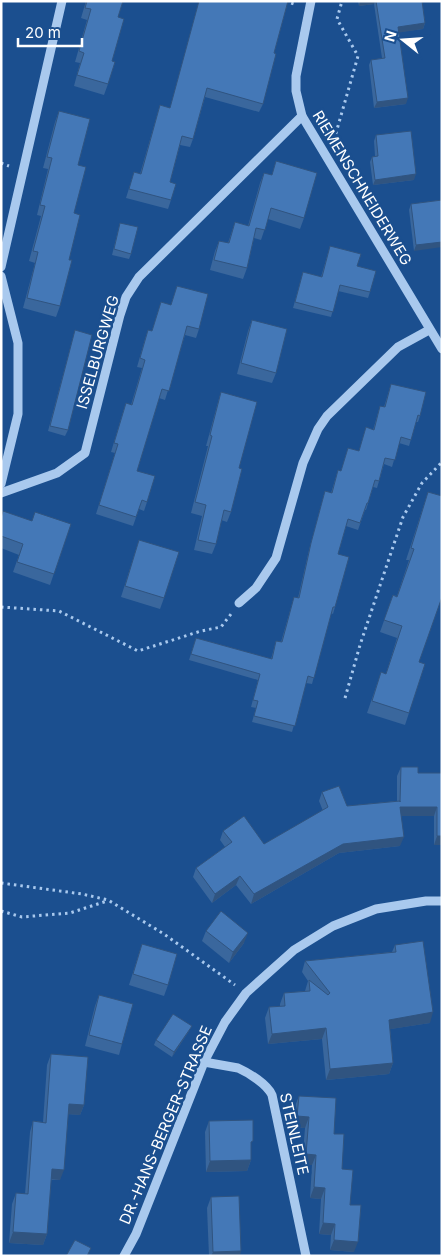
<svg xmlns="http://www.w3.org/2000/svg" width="443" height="1257" viewBox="0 0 443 1257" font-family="Inter,sans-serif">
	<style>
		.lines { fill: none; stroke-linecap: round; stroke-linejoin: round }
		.path { stroke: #a9c9ee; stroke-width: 3; stroke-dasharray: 2.5 4; stroke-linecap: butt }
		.minor { stroke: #a9c9ee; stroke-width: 9 }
		.wall { fill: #3a679d }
		.shaded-wall { fill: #305480 }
		.building { fill: #4478b7; stroke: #305480 }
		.labels { text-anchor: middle; stroke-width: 5; stroke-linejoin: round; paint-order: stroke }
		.street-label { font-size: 15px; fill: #fff; stroke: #1b4f8f }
	</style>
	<rect width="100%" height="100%" fill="#1b4f8f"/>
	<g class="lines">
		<!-- path -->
		<g class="path">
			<path d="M 285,1 L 297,5"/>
			<path d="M 334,140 L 358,56 L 337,19 L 342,1"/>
			<path d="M 1,163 L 9,166"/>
			<path d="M 1,607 L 59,611 L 138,651 L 201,631 L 221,627 L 231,614"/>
			<path d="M 345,698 L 360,645 L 403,517 L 422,483 L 442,462"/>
			<path d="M 1,883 L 82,894 L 108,900 L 164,934 L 235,985"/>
			<path d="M 1,911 L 22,917 L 70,913 L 107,901"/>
		</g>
		<!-- minor -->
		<g class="minor">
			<path d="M 311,1 L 296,76 L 296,91 L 302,116 L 442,349"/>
			<path d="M 1,267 L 62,1"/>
			<path d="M 1,276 L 18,343 L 18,414 L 1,484"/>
			<path d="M 1,493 L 57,473 L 85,453 L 120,315 L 126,297 L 139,277 L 302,116"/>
			<path d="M 239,603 L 256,588 L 276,558 L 303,463 L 318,429 L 327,416 L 398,347 L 429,330"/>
			<path d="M 204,1062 L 238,1068 C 249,1073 267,1084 272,1095 L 306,1256"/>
			<path d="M 124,1256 L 136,1234 L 204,1062 L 225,1022 L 246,993 L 294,950 L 333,926 L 376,909 L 426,901 L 442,901"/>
		</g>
	</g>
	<!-- wall -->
	<g class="wall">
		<path d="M 86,1 L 123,1 L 118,17 L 108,84 L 104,95 L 74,86 L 80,63 L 75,62 L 87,20 L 81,18 Z"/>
		<path d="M 199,1 L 288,1 L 274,53 L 263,104 L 259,112 L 205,97 L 193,139 L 190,147 L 180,145 L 170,182 L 171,200 L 168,209 L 126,198 L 134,172 L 140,174 L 160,105 L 170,108 Z"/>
		<path d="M 358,1 L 422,1 L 425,23 L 423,29 L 399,32 L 406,104 L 374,108 L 369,65 L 371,60 L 382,58 L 374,4 L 359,6 Z"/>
		<path d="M 59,111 L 78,165 L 74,213 L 69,260 L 60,306 L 56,317 L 23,308 L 35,263 L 29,261 L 41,216 L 37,215 L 48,169 L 43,168 L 55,122 Z"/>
		<path d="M 376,135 L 414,180 L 373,185 L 370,162 L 372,157 L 375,156 L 374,141 Z"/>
		<path d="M 276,161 L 304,218 L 300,229 L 268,219 L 261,240 L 254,238 L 247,268 L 243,279 L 210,270 L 215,251 L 219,241 L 228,243 L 235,222 L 248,226 L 260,183 L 264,173 L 272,175 Z"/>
		<path d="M 442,200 L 414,251 L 409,210 L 411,204 Z"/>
		<path d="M 120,223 L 131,254 L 129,259 L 112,255 Z"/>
		<path d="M 330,246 L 357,266 L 370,292 L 368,298 L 338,291 L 331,317 L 293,308 L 303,272 L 321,277 Z"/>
		<path d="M 177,286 L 199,329 L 196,338 L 185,335 L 165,400 L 159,398 L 137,471 L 147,502 L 144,511 L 139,509 L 133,526 L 96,514 L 115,453 L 111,452 L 123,412 L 126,403 L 131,405 L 142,368 L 137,367 L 145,339 L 148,330 L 152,331 L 161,302 L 171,305 Z"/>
		<path d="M 252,320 L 276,373 L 272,383 L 237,374 L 248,331 Z"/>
		<path d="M 75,330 L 68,430 L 65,436 L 48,431 Z"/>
		<path d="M 391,384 L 420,416 L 418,422 L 416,422 L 409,446 L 399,443 L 392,467 L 384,464 L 377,488 L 373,487 L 366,510 L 365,510 L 358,530 L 346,526 L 338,554 L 335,607 L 333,614 L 331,613 L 312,684 L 306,683 L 292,732 L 252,722 L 256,708 L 251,707 L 258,680 L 189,660 L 196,638 L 271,659 L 276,641 L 281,642 L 294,597 L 298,598 L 309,550 L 325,491 L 331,493 L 338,470 L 341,471 L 348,448 L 359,451 L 366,427 L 373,430 L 380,406 L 384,407 Z"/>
		<path d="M 221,392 L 239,468 L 231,512 L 227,522 L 221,520 L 216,544 L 212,554 L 194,550 L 202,516 L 191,513 L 208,446 L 206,446 L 218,402 Z"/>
		<path d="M 428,492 L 419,662 L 409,713 L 405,725 L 367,713 L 377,684 L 386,674 L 397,638 L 380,632 L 393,595 L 397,596 L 409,560 L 406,560 Z"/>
		<path d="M 1,517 L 32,521 L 71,524 L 50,585 L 13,572 L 19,555 L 1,548 Z"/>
		<path d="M 139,540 L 164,598 L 160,609 L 121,597 Z"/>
		<path d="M 401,767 L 418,773 L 442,773 L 442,845 L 434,845 L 434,816 L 401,816 L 400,846 L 339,853 L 251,904 L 236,885 L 212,903 L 193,877 L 196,868 L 225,847 L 220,840 L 223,831 L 264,844 L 323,811 L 319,801 L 322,792 L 347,806 L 397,801 L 397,776 Z"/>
		<path d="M 206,931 L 244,943 L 229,963 L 202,941 Z"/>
		<path d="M 142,944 L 168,985 L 164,996 L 129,985 Z"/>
		<path d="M 395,945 L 430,1023 L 390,1029 L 393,1063 L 389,1074 L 326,1080 L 322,1039 L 268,1044 L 265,1018 L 269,1007 L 280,1006 L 280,1004 L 284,993 L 305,991 L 308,981 L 302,972 L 305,961 L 392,952 Z"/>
		<path d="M 99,995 L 122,1044 L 119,1055 L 85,1046 L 95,1006 Z"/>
		<path d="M 189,1031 L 172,1057 L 154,1045 L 156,1040 Z"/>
		<path d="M 51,1054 L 84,1105 L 80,1115 L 68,1114 L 60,1180 L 51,1180 L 47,1234 L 43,1245 L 9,1243 L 12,1204 L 16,1193 L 25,1194 L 30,1132 L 33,1121 L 43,1122 L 47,1065 Z"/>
		<path d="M 299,1096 L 334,1134 L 350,1205 L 354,1252 L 330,1250 L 331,1235 L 319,1234 L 321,1199 L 310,1198 L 312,1165 L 302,1165 L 305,1128 L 293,1127 L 295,1106 Z"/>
		<path d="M 209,1121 L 251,1160 L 247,1171 L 206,1172 L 205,1132 Z"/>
		<path d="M 211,1197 L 240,1256 L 209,1256 L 207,1208 Z"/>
	</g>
	<!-- shaded-wall -->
	<g class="shaded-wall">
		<path d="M 360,1 L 375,1 L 374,4 L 359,6 Z"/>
		<path d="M 425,23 L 423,29 L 396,33 L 398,27 Z"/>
		<path d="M 408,98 L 406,104 L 374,108 L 377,102 Z"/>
		<path d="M 416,174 L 414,180 L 373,185 L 375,180 Z"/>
		<path d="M 442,242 L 442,247 L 414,251 L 416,245 Z"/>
		<path d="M 400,807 L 437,807 L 434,816 L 397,816 Z"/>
		<path d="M 437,836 L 442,836 L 442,845 L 434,845 Z"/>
		<path d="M 404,837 L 400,846 L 339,853 L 251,904 L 254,894 L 343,844 Z"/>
		<path d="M 240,876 L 236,885 L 212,903 L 215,894 Z"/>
		<path d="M 248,933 L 244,943 L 229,963 L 233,952 Z"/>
		<path d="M 433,1012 L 430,1023 L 385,1030 L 389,1020 Z"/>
		<path d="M 192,1026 L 189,1031 L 172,1057 L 174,1052 Z"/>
		<path d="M 326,1028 L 322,1039 L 268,1044 L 272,1034 Z"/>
		<path d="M 393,1063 L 389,1074 L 326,1080 L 330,1069 Z"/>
		<path d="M 69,1104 L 84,1105 L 80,1115 L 65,1114 Z"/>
		<path d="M 297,1116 L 309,1117 L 305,1128 L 293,1127 Z"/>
		<path d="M 306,1154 L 316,1155 L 312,1165 L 302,1165 Z"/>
		<path d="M 251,1160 L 247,1171 L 206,1172 L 210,1161 Z"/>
		<path d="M 52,1169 L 64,1170 L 60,1180 L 48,1179 Z"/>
		<path d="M 314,1187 L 325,1188 L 321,1199 L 310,1198 Z"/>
		<path d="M 323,1223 L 335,1224 L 331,1235 L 319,1234 Z"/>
		<path d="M 13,1232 L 47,1234 L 43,1245 L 9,1243 Z"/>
		<path d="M 334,1240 L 358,1242 L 354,1252 L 330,1250 Z"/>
		<path d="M 241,1251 L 240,1256 L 211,1256 L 213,1252 Z"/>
	</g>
	<!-- building -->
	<g class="building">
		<path d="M 87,1 L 123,1 L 118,17 L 124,19 L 112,61 L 115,62 L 108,84 L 77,75 L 84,53 L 79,51 L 91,9 L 85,8 Z"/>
		<path d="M 199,1 L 288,1 L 274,53 L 276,54 L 263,104 L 207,88 L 193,139 L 182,136 L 170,182 L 176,184 L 171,200 L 129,189 L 134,172 L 141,174 L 160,105 L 170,108 Z"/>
		<path d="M 376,1 L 422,1 L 425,23 L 398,27 L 408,98 L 377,102 L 371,60 L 385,58 Z"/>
		<path d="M 59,111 L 90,119 L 78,165 L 86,167 L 74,213 L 80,215 L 69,260 L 72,260 L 60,306 L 27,298 L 38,252 L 33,251 L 45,206 L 40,205 L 52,158 L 47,157 Z"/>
		<path d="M 411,131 L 416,174 L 375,180 L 372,157 L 378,156 L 376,135 Z"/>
		<path d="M 276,161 L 317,173 L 304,218 L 271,208 L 265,230 L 256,228 L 247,268 L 214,260 L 219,241 L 229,243 L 235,222 L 249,226 L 264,173 L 272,175 Z"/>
		<path d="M 442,200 L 442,242 L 416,245 L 411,204 Z"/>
		<path d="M 120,223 L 138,227 L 131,254 L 114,249 Z"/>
		<path d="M 330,246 L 361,254 L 357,266 L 376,271 L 370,292 L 340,285 L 333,312 L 295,302 L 303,272 L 322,277 Z"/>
		<path d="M 177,286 L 208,294 L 199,329 L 187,326 L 169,391 L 162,389 L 137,471 L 155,476 L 147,502 L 142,500 L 136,517 L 99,505 L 118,444 L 114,443 L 126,403 L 132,405 L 145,360 L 140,358 L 148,330 L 152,331 L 161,302 L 171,305 Z"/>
		<path d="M 252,320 L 287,329 L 276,373 L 241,363 Z"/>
		<path d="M 75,330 L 92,335 L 68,430 L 50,426 Z"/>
		<path d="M 391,384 L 426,392 L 420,416 L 418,415 L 411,440 L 401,437 L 395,460 L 385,458 L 379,481 L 375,480 L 368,503 L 367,503 L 360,523 L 348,519 L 338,554 L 349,557 L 335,607 L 333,607 L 314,678 L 308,676 L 295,726 L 254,716 L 258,701 L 253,700 L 260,674 L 191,654 L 196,638 L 272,659 L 276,641 L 282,642 L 294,597 L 299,598 L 311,543 L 325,491 L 332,493 L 338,470 L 341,471 L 348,448 L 359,451 L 366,427 L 374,430 L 380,406 L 385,407 Z"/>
		<path d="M 221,392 L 257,402 L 239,468 L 242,469 L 231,512 L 224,510 L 216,544 L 198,540 L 206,505 L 195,502 L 212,436 L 210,435 Z"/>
		<path d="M 428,492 L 442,496 L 442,597 L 419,662 L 425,664 L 409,713 L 372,701 L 381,672 L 386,674 L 402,626 L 384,620 L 393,595 L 397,597 L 414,549 L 411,548 Z"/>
		<path d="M 3,511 L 32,521 L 35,512 L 71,524 L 54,574 L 17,562 L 23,544 L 1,536 L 1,518 Z"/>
		<path d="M 139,540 L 179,552 L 164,598 L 125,586 Z"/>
		<path d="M 401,767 L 418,767 L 418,773 L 442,773 L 442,836 L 437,836 L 437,807 L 400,807 L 404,837 L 343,844 L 254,894 L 240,876 L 215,894 L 196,868 L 232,842 L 223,831 L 244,816 L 264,844 L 328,807 L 322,792 L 339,786 L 347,806 L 400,801 L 400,802 Z"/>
		<path d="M 221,911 L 248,933 L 233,952 L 206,931 Z"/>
		<path d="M 423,941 L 433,1012 L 389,1020 L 393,1063 L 330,1069 L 326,1028 L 272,1034 L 269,1007 L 285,1006 L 284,993 L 310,991 L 309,980 L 328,995 L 330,993 L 305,961 L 396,952 L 395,945 Z"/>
		<path d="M 142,944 L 177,954 L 168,985 L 133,974 Z"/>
		<path d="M 99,995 L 133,1004 L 122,1044 L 89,1035 Z"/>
		<path d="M 173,1014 L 192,1026 L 174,1052 L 156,1040 Z"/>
		<path d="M 51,1054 L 88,1057 L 84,1105 L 69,1104 L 64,1170 L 52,1169 L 47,1234 L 13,1232 L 16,1193 L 28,1194 L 33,1121 L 46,1123 Z"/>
		<path d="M 299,1096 L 336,1098 L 334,1134 L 344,1134 L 342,1169 L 353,1170 L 350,1205 L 361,1205 L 358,1242 L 334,1240 L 335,1224 L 323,1223 L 325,1188 L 314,1187 L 316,1155 L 306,1154 L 309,1117 L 297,1116 Z"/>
		<path d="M 253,1120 L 253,1141 L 251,1142 L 251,1160 L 210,1161 L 209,1121 Z"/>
		<path d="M 239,1196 L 241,1251 L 213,1252 L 211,1197 Z"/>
		<path d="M 75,1240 L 91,1248 L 87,1256 L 66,1256 Z"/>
	</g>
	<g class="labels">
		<!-- street labels -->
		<g class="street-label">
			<text transform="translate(362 188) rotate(59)" y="5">RIEMENSCHNEIDERWEG</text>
			<text transform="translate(98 352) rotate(-74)" y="5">ISSELBURGWEG</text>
			<text transform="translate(166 1125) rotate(-67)" y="5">DR.-HANS-BERGER-STRASSE</text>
			<text transform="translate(294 1134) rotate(77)" y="5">STEINLEITE</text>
		</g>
	</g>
	<!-- border -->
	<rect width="443" height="1257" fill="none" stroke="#ffffff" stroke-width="5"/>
	<!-- north arrow -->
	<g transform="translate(403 40) rotate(287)" stroke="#1b4f8f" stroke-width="4" paint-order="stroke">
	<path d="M0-4L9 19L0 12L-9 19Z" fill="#ffffff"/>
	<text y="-8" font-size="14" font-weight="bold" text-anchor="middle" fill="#ffffff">N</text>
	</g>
	<!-- scale -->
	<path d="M18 38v8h64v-8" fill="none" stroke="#ffffff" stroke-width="2.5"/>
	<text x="25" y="38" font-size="15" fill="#ffffff" stroke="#1b4f8f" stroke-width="4" paint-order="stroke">20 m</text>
</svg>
